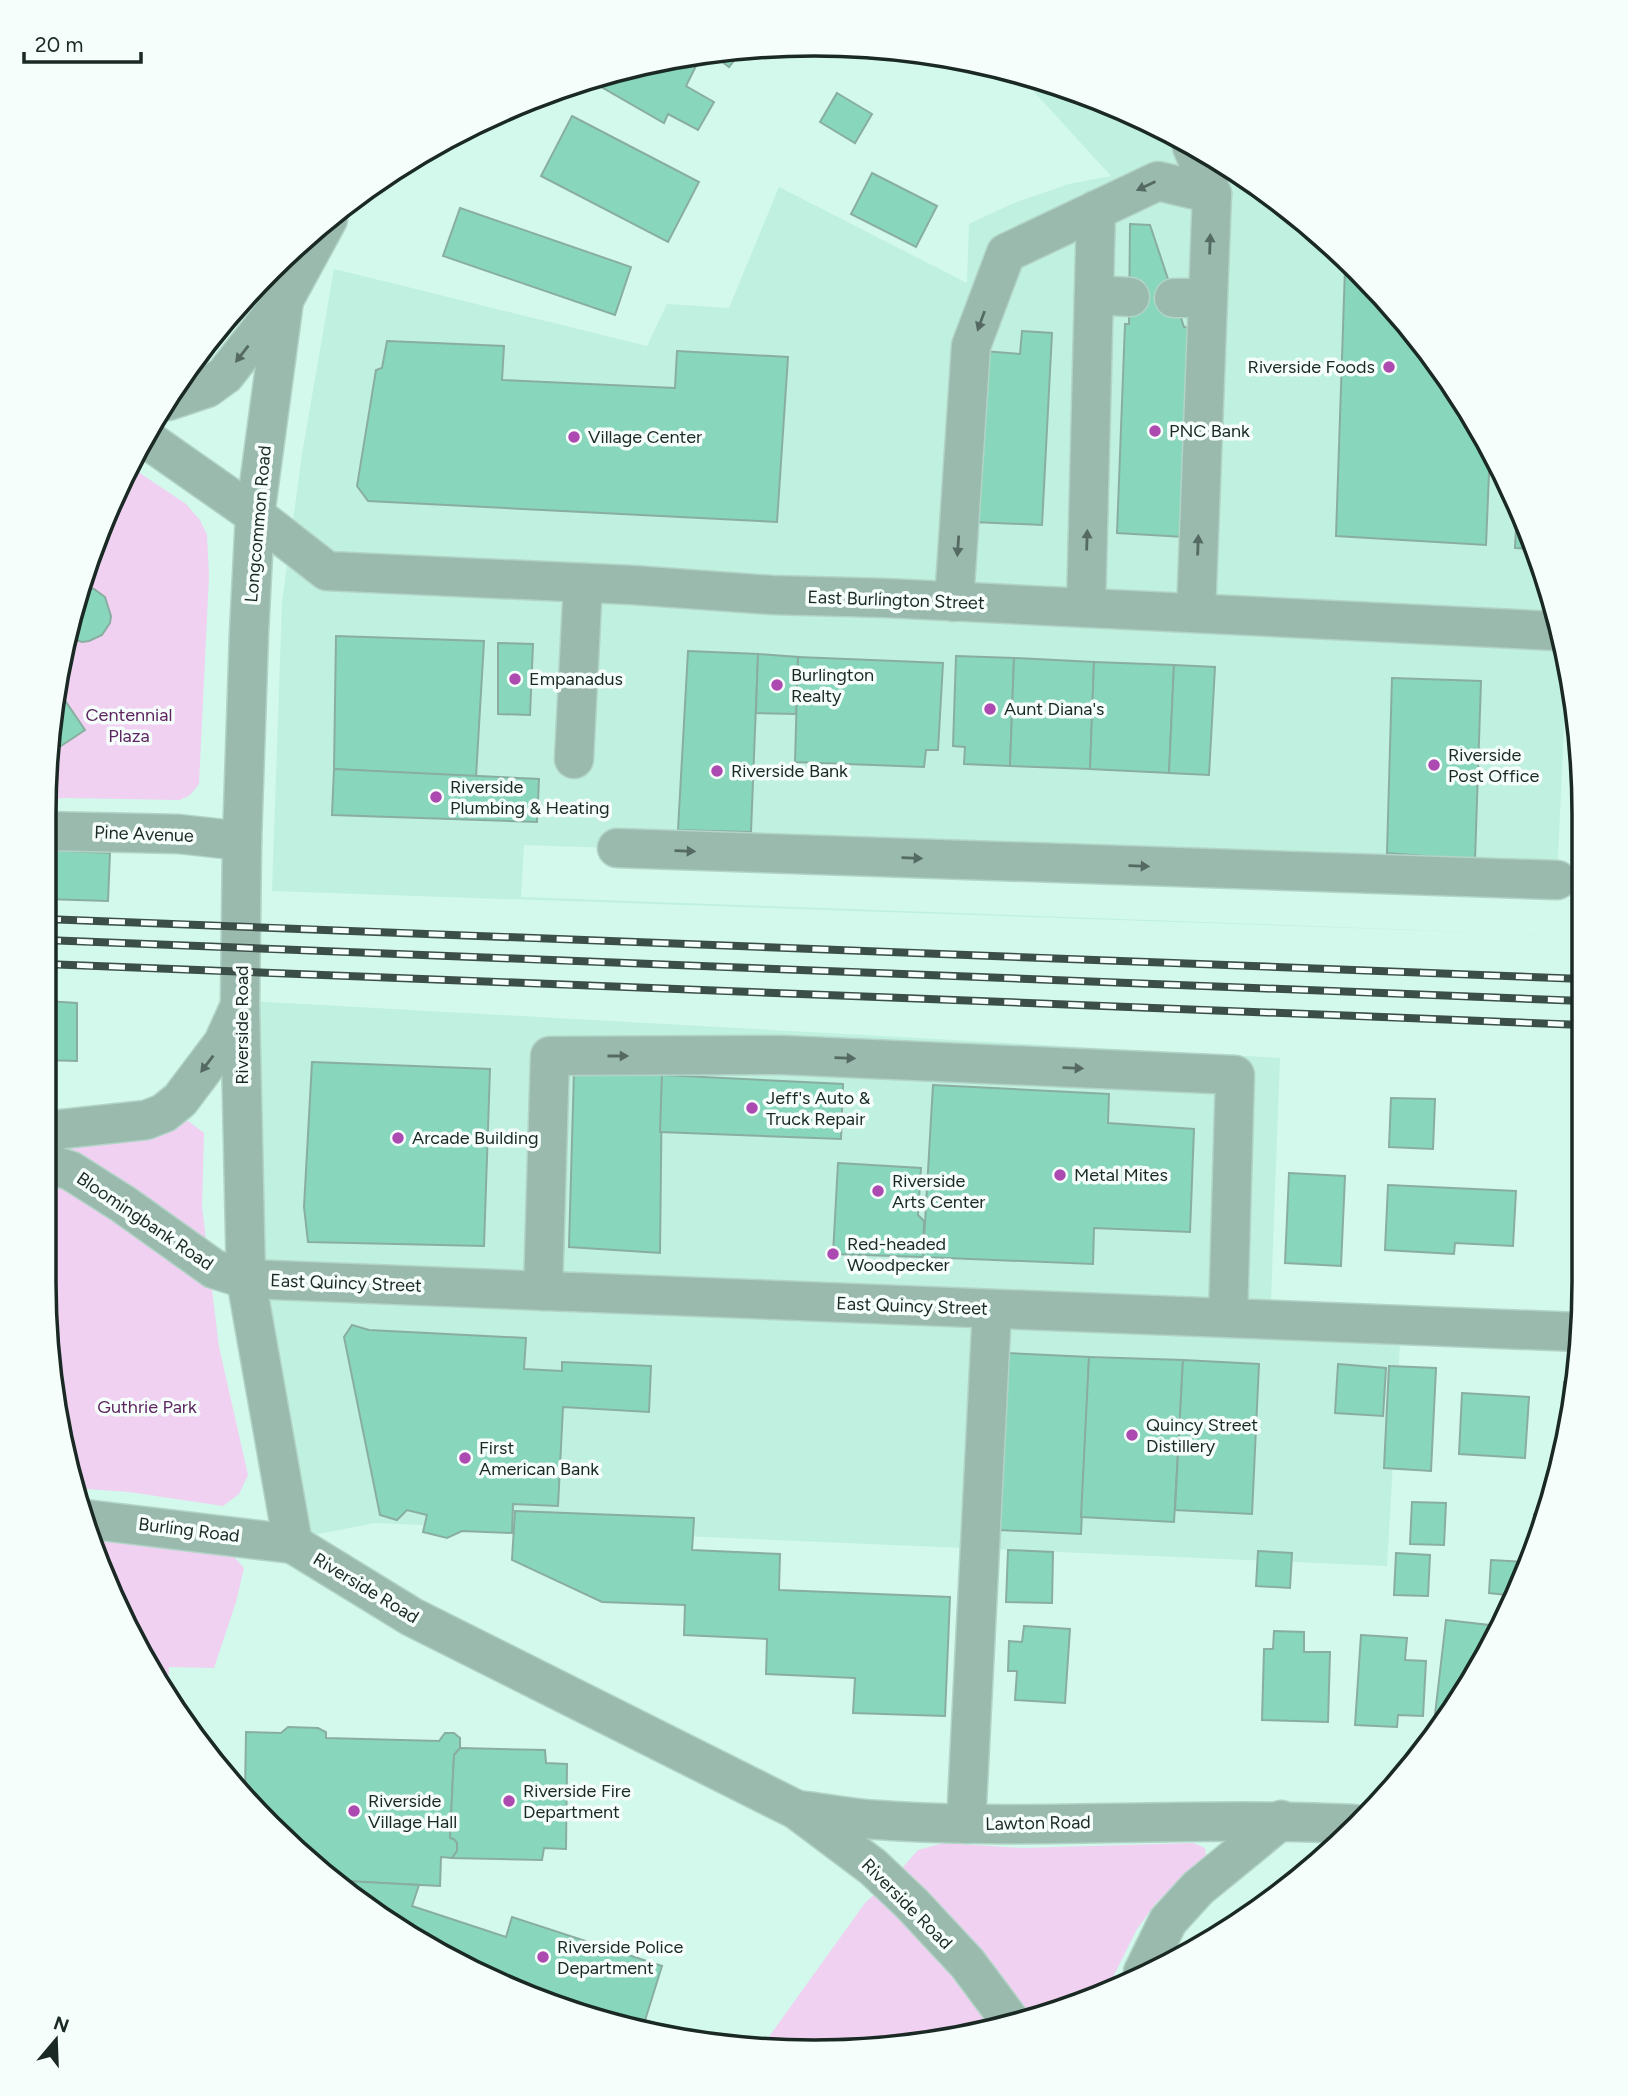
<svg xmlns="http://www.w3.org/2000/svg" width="1628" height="2096" viewBox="0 0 1628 2096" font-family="Figtree,sans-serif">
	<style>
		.built { fill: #c0f0df }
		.green { fill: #f0d1f1 }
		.building { fill: #88d7bd; stroke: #89aea1; stroke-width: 2 }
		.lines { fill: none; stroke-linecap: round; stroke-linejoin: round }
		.minor-casing { stroke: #b1d4c7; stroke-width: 41 }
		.minor { stroke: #9abaae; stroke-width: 38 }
		.rail-casing { stroke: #3b4e48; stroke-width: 8 }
		.rail { stroke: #f6fefb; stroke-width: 5; stroke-dasharray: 16; stroke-linecap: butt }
		.oneway { fill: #546a62 }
		.poi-dot { fill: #ac4ab1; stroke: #f6fefb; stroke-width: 2.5 }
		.labels { text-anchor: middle; stroke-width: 7; stroke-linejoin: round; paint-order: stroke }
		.poi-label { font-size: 18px; fill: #1a2924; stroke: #f6fefb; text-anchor: start }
		.street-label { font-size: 18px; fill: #1a2924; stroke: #f6fefb }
		.park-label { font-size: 18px; fill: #5d2560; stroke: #f6fefb }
		.rim { fill: none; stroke: #1a2924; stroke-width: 3.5 }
	</style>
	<rect width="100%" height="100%" fill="#d2f9eb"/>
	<!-- built -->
	<g class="built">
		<path d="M 1015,71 L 1154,123 L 1283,203 L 1393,306 L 1481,429 L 1543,567 L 1566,682 L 1557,880 L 524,845 L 521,897 L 1555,935 L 272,891 L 282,603 L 302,454 L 334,269 L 647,346 L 667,304 L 729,308 L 779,187 L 967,283 L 969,224 L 1014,203 L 1069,184 L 1111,176 Z"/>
		<path d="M 248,1001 L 1280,1058 L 1270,1326 L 1401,1325 L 1387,1566 L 375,1523 L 297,1538 L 255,1272 Z"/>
	</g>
	<!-- green -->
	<g class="green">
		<path d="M 128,465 L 186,504 L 200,520 L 207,535 L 209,576 L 199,784 L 190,795 L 180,800 L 65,798 L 45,800 L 45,764 L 85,567 Z"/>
		<path d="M 188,1121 L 204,1133 L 202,1207 L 219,1347 L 248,1475 L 239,1494 L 223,1506 L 129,1492 L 73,1488 L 44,1282 L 44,1145 Z"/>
		<path d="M 94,1538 L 233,1556 L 244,1568 L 236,1602 L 214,1668 L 169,1667 L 168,1695 L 147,1667 Z"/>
		<path d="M 944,1843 L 1024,1848 L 1193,1843 L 1205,1848 L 1206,1855 L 1156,1903 L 1137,1929 L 1108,1987 L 1014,2026 L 814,2052 L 763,2045 L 865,1903 L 897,1874 L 918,1850 Z"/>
	</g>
	<!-- building -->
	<g class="building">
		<path d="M 743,49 L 729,67 L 708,51 L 713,50 Z"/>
		<path d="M 682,58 L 696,66 L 686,86 L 714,102 L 698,130 L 668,114 L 664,123 L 598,85 L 603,76 Z"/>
		<path d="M 837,93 L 872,114 L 855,143 L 820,122 Z"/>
		<path d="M 572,116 L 699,182 L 668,242 L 541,176 Z"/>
		<path d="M 872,173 L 937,206 L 916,247 L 851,214 Z"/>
		<path d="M 460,208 L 631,267 L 615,315 L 443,256 Z"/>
		<path d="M 1130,224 L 1150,225 L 1184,327 L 1194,328 L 1184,537 L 1117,533 L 1125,324 L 1129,324 Z"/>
		<path d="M 1345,268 L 1353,268 L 1393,306 L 1481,429 L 1490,449 L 1486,545 L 1336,536 Z"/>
		<path d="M 1022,331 L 1052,333 L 1042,525 L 974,522 L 984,351 L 1020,354 Z"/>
		<path d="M 387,341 L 504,346 L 502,380 L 675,388 L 677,351 L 788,357 L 777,522 L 368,501 L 357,486 L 376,370 L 382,368 Z"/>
		<path d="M 1517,509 L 1535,549 L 1515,548 Z"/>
		<path d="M 81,587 L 94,589 L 105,597 L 111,616 L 110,623 L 102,635 L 89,641 L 82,642 L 70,638 Z"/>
		<path d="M 336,636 L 484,641 L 476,777 L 334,769 Z"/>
		<path d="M 498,643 L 533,644 L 530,715 L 498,714 Z"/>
		<path d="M 688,651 L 758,654 L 751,832 L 678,830 Z"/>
		<path d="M 758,654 L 798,657 L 796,714 L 756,713 Z"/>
		<path d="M 956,656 L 1014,658 L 1010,766 L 964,764 L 965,747 L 953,746 Z"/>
		<path d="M 798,657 L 943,663 L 938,750 L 926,750 L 924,767 L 795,762 Z"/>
		<path d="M 1014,658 L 1094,662 L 1090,769 L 1010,766 Z"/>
		<path d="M 1094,662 L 1174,665 L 1169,773 L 1090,769 Z"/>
		<path d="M 1174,665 L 1215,667 L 1209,775 L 1169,773 Z"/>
		<path d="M 1392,678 L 1481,681 L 1475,860 L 1387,853 Z"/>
		<path d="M 60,693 L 85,730 L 58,748 L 58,752 L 46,760 Z"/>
		<path d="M 334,769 L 539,779 L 537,822 L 332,815 Z"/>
		<path d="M 45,850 L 110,853 L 108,901 L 45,899 Z"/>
		<path d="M 45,1001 L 77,1003 L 77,1061 L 44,1060 Z"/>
		<path d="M 312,1062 L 490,1069 L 484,1246 L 308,1242 L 304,1207 Z"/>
		<path d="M 574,1070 L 662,1075 L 660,1253 L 569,1247 Z"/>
		<path d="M 662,1075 L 843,1084 L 841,1139 L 660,1132 Z"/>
		<path d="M 933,1085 L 1109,1094 L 1108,1123 L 1194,1129 L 1190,1232 L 1094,1228 L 1093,1264 L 923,1257 Z"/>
		<path d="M 1391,1098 L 1435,1099 L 1433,1149 L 1389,1147 Z"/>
		<path d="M 838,1163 L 921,1168 L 918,1215 L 924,1221 L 923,1257 L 833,1254 Z"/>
		<path d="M 1289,1173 L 1345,1176 L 1341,1266 L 1285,1263 Z"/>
		<path d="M 1388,1185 L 1516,1191 L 1513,1246 L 1455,1243 L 1454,1254 L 1385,1250 Z"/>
		<path d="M 352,1325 L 369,1330 L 526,1338 L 524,1369 L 562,1371 L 562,1362 L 651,1366 L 649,1412 L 563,1407 L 558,1506 L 513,1504 L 512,1533 L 462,1531 L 447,1538 L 423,1532 L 427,1515 L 407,1510 L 397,1520 L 380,1515 L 344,1337 Z"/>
		<path d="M 1007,1353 L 1089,1357 L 1081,1534 L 999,1530 Z"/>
		<path d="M 1089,1357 L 1183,1360 L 1174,1522 L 1081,1517 Z"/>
		<path d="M 1183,1360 L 1259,1364 L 1252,1514 L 1175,1510 Z"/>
		<path d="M 1338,1364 L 1386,1368 L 1383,1416 L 1335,1413 Z"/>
		<path d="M 1389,1366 L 1436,1368 L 1431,1471 L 1384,1468 Z"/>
		<path d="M 1564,1382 L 1574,1382 L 1570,1432 L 1560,1463 Z"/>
		<path d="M 1462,1393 L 1529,1397 L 1525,1458 L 1459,1454 Z"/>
		<path d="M 1412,1502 L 1446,1503 L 1444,1545 L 1410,1544 Z"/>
		<path d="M 515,1511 L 694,1518 L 692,1550 L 780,1554 L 779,1590 L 950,1597 L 945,1716 L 853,1713 L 855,1678 L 766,1674 L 767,1639 L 684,1635 L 685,1605 L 602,1602 L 512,1560 Z"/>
		<path d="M 1534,1514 L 1544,1515 L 1535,1547 L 1532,1547 Z"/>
		<path d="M 1008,1550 L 1053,1552 L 1052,1603 L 1006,1602 Z"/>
		<path d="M 1258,1551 L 1292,1553 L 1290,1588 L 1256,1586 Z"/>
		<path d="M 1396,1553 L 1430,1555 L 1428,1596 L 1394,1595 Z"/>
		<path d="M 1491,1560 L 1528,1562 L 1526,1576 L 1516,1596 L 1489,1593 Z"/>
		<path d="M 1446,1620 L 1489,1625 L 1488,1638 L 1493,1638 L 1454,1710 L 1443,1723 L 1434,1723 Z"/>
		<path d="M 1024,1626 L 1070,1629 L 1065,1703 L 1015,1700 L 1017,1671 L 1008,1671 L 1009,1641 L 1022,1642 Z"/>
		<path d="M 1274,1631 L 1304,1632 L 1304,1652 L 1330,1652 L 1328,1722 L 1262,1720 L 1264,1649 L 1273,1649 Z"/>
		<path d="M 1361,1635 L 1407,1638 L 1405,1660 L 1426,1661 L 1423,1716 L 1398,1715 L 1397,1727 L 1355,1725 Z"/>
		<path d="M 288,1727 L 318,1728 L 326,1732 L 326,1738 L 439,1741 L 445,1733 L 454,1733 L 460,1738 L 460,1748 L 454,1755 L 450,1838 L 454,1839 L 457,1843 L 457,1851 L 452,1858 L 441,1857 L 440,1886 L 340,1881 L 270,1827 L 245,1795 L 246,1732 L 281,1733 Z"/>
		<path d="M 460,1748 L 545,1750 L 546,1763 L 567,1764 L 566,1849 L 544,1848 L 542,1860 L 452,1858 L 457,1851 L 457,1843 L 454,1839 L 450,1838 L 454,1755 Z"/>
		<path d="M 347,1881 L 419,1885 L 412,1906 L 506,1937 L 512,1917 L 662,1966 L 642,2030 L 615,2026 L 429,1949 L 346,1885 Z"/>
	</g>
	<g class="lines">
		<defs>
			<g id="minor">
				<path d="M 1192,147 L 1212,194 L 1196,613"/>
				<path d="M 328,219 L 284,300 L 255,515 L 249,633 L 242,841 L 240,1005 L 246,1279 L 293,1544 L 412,1617 L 797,1810 L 873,1867 L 912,1904 L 967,1963 L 1014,2026"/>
				<path d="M 1094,295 L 1130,297"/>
				<path d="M 1174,298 L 1207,298"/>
				<path d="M 168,401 L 207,388 L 225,375 L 284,300"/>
				<path d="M 145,438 L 255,515 L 327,571 L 632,585 L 772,595 L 885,598 L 1556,631"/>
				<path d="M 954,602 L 971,346 L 1006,253 L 1158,181 L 1212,194"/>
				<path d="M 1086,608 L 1096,210"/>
				<path d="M 574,759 L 583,583"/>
				<path d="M 45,831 L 179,834 L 242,841"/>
				<path d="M 617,848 L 1557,880"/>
				<path d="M 44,1131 L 146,1120 L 164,1113 L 180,1100 L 223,1043 L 238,1010"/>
				<path d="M 44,1162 L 71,1171 L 123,1204 L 214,1269 L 246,1279 L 1579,1332"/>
				<path d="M 543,1291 L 550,1056 L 781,1055 L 1235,1075 L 1228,1318"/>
				<path d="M 85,1519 L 293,1544"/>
				<path d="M 799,1810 C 825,1813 852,1819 879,1820 C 1037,1831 1196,1816 1354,1824"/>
				<path d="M 966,1824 L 992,1309"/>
				<path d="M 1143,1972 L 1168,1921 L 1198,1888 L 1281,1820"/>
			</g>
		</defs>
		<!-- minor casing -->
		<use href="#minor" class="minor-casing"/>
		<!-- minor -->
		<use href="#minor" class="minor"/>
		<defs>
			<g id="rail">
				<path d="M 45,919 L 1583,979"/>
				<path d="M 45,940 L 1583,1001"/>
				<path d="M 45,964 L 1583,1025"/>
			</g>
		</defs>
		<!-- rail casing -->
		<use href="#rail" class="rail-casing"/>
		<!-- rail -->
		<use href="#rail" class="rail"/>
	</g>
	<!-- one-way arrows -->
	<defs><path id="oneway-solid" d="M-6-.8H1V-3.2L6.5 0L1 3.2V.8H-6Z" transform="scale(1.75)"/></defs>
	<g class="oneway">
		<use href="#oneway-solid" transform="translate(1146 186) rotate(155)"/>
		<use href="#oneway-solid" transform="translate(1210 244) rotate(-88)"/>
		<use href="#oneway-solid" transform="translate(981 321) rotate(110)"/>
		<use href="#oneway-solid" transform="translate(242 354) rotate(128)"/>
		<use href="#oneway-solid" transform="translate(1087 540) rotate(-88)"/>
		<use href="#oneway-solid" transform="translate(1198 545) rotate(-88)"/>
		<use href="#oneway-solid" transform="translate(958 546) rotate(94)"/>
		<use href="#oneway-solid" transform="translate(685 851) rotate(2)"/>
		<use href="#oneway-solid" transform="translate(912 858) rotate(2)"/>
		<use href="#oneway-solid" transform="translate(1139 866) rotate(2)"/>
		<use href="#oneway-solid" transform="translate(618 1056)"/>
		<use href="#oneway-solid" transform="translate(845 1058) rotate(2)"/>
		<use href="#oneway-solid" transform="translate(207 1064) rotate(127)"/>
		<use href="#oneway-solid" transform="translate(1073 1068) rotate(2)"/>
	</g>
	<!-- markers -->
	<g class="poi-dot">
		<circle cx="1389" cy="367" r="7"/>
		<circle cx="1155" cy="431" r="7"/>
		<circle cx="574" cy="437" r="7"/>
		<circle cx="515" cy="679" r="7"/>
		<circle cx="777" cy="685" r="7"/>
		<circle cx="990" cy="709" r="7"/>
		<circle cx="1434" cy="765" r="7"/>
		<circle cx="717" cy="771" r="7"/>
		<circle cx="436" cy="797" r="7"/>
		<circle cx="752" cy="1108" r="7"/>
		<circle cx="398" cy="1138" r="7"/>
		<circle cx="1060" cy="1175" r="7"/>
		<circle cx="878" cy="1191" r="7"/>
		<circle cx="833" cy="1254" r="7"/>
		<circle cx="1132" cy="1435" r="7"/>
		<circle cx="465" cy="1458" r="7"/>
		<circle cx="509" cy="1801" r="7"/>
		<circle cx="354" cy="1811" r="7"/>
		<circle cx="543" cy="1957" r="7"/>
	</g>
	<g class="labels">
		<!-- poi labels -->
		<g class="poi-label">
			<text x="1375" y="373" text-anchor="end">Riverside Foods</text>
			<text x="1169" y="437">PNC Bank</text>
			<text x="588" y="443">Village Center</text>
			<text x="791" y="681">Burlington<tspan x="791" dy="21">Realty</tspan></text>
			<text x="529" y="685">Empanadus</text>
			<text x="1004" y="715">Aunt Diana's</text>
			<text x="1448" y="761">Riverside<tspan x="1448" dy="21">Post Office</tspan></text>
			<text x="731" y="777">Riverside Bank</text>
			<text x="450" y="793">Riverside<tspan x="450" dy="21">Plumbing &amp; Heating</tspan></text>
			<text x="766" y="1104">Jeff's Auto &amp;<tspan x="766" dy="21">Truck Repair</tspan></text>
			<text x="412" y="1144">Arcade Building</text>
			<text x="1074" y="1181">Metal Mites</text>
			<text x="892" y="1187">Riverside<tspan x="892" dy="21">Arts Center</tspan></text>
			<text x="847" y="1250">Red-headed<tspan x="847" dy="21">Woodpecker</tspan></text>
			<text x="1146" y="1431">Quincy Street<tspan x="1146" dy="21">Distillery</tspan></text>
			<text x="479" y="1454">First<tspan x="479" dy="21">American Bank</tspan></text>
			<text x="523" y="1797">Riverside Fire<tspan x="523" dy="21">Department</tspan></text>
			<text x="368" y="1807">Riverside<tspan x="368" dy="21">Village Hall</tspan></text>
			<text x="557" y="1953">Riverside Police<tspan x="557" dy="21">Department</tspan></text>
		</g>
		<!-- street labels -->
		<g class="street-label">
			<text transform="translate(258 524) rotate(-85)" y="6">Longcommon Road</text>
			<text transform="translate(896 600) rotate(2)" y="6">East Burlington Street</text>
			<text transform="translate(144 834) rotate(2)" y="6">Pine Avenue</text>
			<text transform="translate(242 1025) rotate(-90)" y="6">Riverside Road</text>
			<text transform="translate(145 1221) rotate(34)" y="6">Bloomingbank Road</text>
			<text transform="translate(346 1283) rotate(2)" y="6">East Quincy Street</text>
			<text transform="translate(912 1306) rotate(2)" y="6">East Quincy Street</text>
			<text transform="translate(189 1530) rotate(7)" y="6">Burling Road</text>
			<text transform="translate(366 1588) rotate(31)" y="6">Riverside Road</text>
			<text transform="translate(1038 1823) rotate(-1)" y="6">Lawton Road</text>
			<text transform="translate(907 1904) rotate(45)" y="6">Riverside Road</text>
		</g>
		<!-- park labels -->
		<g class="park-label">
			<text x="129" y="721">Centennial<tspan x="129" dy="21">Plaza</tspan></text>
			<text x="147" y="1413">Guthrie Park</text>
		</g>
	</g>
	<!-- crop -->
	<path d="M0 0H1628V2096H0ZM814 56H814A758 758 0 0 1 1572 814V1282A758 758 0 0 1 814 2040H814A758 758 0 0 1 56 1282V814A758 758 0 0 1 814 56Z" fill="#f6fefb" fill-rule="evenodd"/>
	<path class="rim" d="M814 56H814A758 758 0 0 1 1572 814V1282A758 758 0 0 1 814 2040H814A758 758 0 0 1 56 1282V814A758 758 0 0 1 814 56Z"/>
	<!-- north arrow -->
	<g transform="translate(56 2040) rotate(19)" stroke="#f6fefb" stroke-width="5" paint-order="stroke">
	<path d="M0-5L12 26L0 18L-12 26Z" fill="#1a2924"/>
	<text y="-10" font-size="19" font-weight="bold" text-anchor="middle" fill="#1a2924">N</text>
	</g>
	<!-- scale -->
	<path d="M24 52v10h117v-10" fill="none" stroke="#1a2924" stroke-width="3.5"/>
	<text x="35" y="52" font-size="21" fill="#1a2924" stroke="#f6fefb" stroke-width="5" paint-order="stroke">20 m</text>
</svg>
